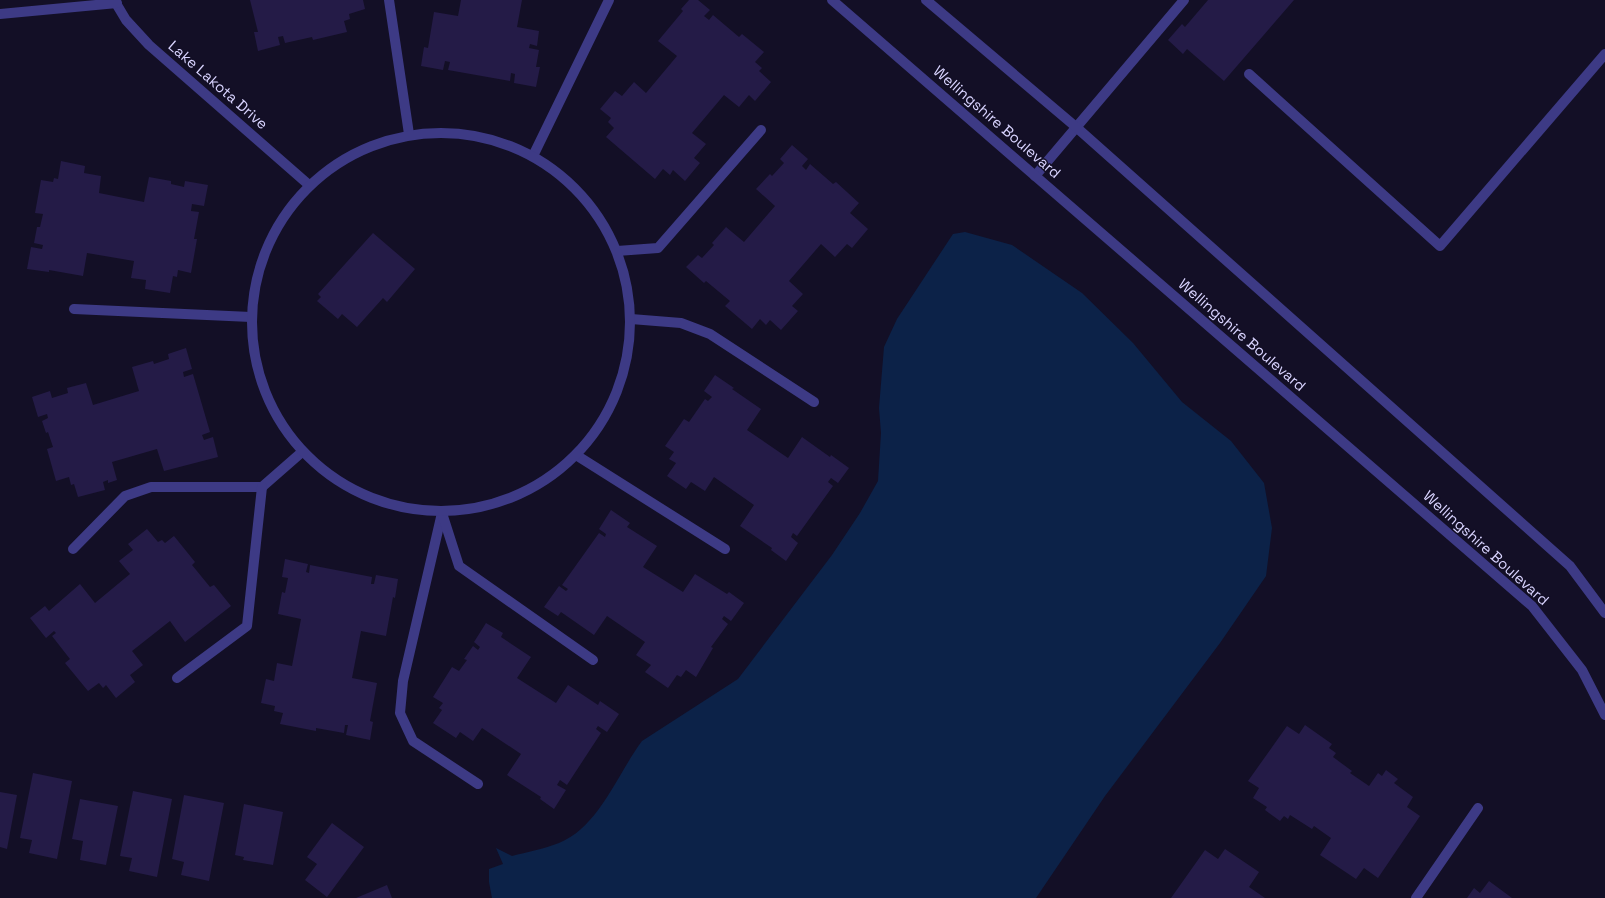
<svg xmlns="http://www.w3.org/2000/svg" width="1605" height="898" viewBox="0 0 1605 898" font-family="'Space Grotesk',sans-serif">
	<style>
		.water { fill: #0c2248 }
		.building { fill: #241b47 }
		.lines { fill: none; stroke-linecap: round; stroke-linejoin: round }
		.service { stroke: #3d3a85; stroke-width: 10 }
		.minor { stroke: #3d3a85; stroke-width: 10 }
		.tertiary { stroke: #3d3a85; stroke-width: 10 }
		.labels { text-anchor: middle; stroke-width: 3; stroke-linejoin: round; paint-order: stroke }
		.street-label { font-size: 15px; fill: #d9d4ff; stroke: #130f26 }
	</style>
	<rect width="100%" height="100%" fill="#130f26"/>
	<!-- water -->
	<path class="water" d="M 965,232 L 1012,245 L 1082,293 L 1133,343 L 1182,402 L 1231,441 L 1264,483 L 1272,528 L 1266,576 L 1220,643 L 1105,796 L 1036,898 L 492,898 L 489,882 L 489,869 L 503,864 L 496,848 L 512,856 C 527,852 544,849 559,843 C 599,827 618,773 642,741 L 738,679 L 832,555 L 860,513 L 878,481 L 881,433 L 879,408 L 884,347 L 897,319 L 953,234 Z"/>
	<!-- building -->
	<g class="building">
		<path d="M 250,0 L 363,0 L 365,9 L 349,14 L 350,19 L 344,21 L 347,32 L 313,40 L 312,37 L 285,43 L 283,36 L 278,37 L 280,45 L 258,51 L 254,32 L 258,32 Z"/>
		<path d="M 461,0 L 522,0 L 517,27 L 539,31 L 537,46 L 530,44 L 529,48 L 539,50 L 536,67 L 540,67 L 536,87 L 514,83 L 515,74 L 511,73 L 510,81 L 448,70 L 450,62 L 445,61 L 443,70 L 421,66 L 424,47 L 428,48 L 434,12 L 458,16 Z"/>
		<path d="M 689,0 L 698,0 L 710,10 L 704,16 L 709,20 L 713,15 L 739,37 L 742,34 L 764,52 L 755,62 L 762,68 L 759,71 L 771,82 L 755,101 L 749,95 L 739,107 L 724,95 L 692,133 L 706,144 L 694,158 L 700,163 L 685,181 L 673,170 L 670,175 L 663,169 L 655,179 L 606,137 L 614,128 L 608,122 L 611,118 L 600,109 L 615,91 L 622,96 L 634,82 L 646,93 L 677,56 L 658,41 L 683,11 L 681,9 Z"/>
		<path d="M 1208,0 L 1294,0 L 1224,81 L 1187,49 L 1183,54 L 1168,40 L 1182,24 L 1185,27 Z"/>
		<path d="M 792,145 L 808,159 L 802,166 L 806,170 L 810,164 L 833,184 L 836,182 L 859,203 L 850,213 L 868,229 L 852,248 L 847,244 L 835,257 L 821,244 L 789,281 L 803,294 L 792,306 L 798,311 L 781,330 L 770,320 L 766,325 L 760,319 L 752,329 L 725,306 L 730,301 L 706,281 L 704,283 L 686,267 L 698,255 L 702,258 L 714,245 L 712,243 L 726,227 L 744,242 L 775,206 L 756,189 L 770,174 L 772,176 L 784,163 L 780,159 Z"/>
		<path d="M 61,161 L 85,166 L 84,173 L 101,176 L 99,193 L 144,202 L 149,177 L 171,181 L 171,184 L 184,187 L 185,181 L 208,185 L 204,206 L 192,204 L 191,211 L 199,212 L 194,239 L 197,239 L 191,273 L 178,270 L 177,277 L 173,276 L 170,293 L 145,289 L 146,280 L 131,278 L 134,261 L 87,253 L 83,276 L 49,270 L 49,272 L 27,269 L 31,247 L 42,249 L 43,245 L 34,243 L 37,227 L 40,227 L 43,214 L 35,213 L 41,180 L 53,182 L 54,178 L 58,179 Z"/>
		<path d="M 373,233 L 415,269 L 387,302 L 383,298 L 357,327 L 342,314 L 338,319 L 317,301 L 321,297 L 318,294 Z"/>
		<path d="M 186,348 L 192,369 L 183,372 L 184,377 L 193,374 L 210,432 L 202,435 L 204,440 L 213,437 L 218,457 L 164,471 L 157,449 L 112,462 L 117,480 L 108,483 L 108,480 L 103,482 L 105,490 L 78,497 L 74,484 L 71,485 L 69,477 L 56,481 L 47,449 L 53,447 L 48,432 L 46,433 L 42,421 L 48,418 L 47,414 L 38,417 L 32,397 L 50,391 L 52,398 L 68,393 L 67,388 L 86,383 L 93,405 L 139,391 L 132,367 L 153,361 L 154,364 L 169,359 L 168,354 Z"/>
		<path d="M 715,375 L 734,388 L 732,389 L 761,409 L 747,430 L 788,458 L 802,437 L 830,457 L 831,455 L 849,468 L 838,483 L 831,478 L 828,482 L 833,486 L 797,536 L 793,533 L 791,537 L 798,543 L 786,561 L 771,550 L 772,548 L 740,526 L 754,505 L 714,477 L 705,491 L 691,482 L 686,489 L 667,476 L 676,463 L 669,459 L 674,452 L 665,446 L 684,419 L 689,422 L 705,399 L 708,401 L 712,397 L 704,391 Z"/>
		<path d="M 611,510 L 630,523 L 627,527 L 657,546 L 643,567 L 683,592 L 695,574 L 727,594 L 729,592 L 744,603 L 731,621 L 724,616 L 722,619 L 728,624 L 711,647 L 713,648 L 696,677 L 686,670 L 681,677 L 677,675 L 668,688 L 645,672 L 651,665 L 636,655 L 645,642 L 607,616 L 594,635 L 561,612 L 558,616 L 544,607 L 559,586 L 566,591 L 568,589 L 562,585 L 599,533 L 605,537 L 606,534 L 599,529 Z"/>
		<path d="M 147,529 L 158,542 L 162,540 L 165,543 L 174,536 L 195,562 L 192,565 L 210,587 L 214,585 L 231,606 L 185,642 L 170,621 L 132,651 L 143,665 L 130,675 L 135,682 L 116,698 L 106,685 L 103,688 L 99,683 L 88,691 L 65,663 L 70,659 L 52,636 L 56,633 L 54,631 L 46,638 L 30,618 L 45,606 L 49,611 L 80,584 L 95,603 L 130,574 L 119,561 L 133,550 L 128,544 Z"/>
		<path d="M 285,559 L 308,564 L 306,572 L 309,573 L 310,565 L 372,577 L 371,584 L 374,584 L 376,575 L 398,579 L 395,598 L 393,597 L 386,636 L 361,631 L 352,678 L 377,683 L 370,721 L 373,722 L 370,740 L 346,735 L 348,725 L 345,725 L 344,733 L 316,728 L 316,731 L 280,724 L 283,713 L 274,711 L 275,706 L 261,703 L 266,679 L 274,681 L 277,663 L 292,666 L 301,619 L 278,614 L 282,592 L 285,593 L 288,578 L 282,577 Z"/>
		<path d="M 486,623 L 503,633 L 501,637 L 531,657 L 517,678 L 556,703 L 568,685 L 598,705 L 600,701 L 619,714 L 607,732 L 598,726 L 596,729 L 601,733 L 567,785 L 560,780 L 557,785 L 566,790 L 554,809 L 540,799 L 541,797 L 507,775 L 521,754 L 482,728 L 473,741 L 460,732 L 456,738 L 433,723 L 442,710 L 439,708 L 443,703 L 433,697 L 452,667 L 459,671 L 467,660 L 464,659 L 473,646 L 478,650 L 480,647 L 474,642 Z"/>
		<path d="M 1305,725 L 1332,744 L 1329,748 L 1336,753 L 1333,757 L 1352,771 L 1350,773 L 1369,786 L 1378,773 L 1382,776 L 1386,770 L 1398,779 L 1394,783 L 1413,797 L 1407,807 L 1420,816 L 1378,878 L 1364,868 L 1356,879 L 1320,855 L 1331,838 L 1314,826 L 1312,829 L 1290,815 L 1288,819 L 1284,816 L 1280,821 L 1265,810 L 1267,807 L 1253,798 L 1259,788 L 1248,781 L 1287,726 L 1299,734 Z"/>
		<path d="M 33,773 L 72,781 L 57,859 L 29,853 L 32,840 L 20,838 Z"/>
		<path d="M 133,791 L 172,799 L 157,877 L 129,871 L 132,858 L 120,856 Z"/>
		<path d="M 0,792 L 17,795 L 7,849 L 0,847 Z"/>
		<path d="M 184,795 L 224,803 L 209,881 L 181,875 L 184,862 L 172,859 Z"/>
		<path d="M 80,799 L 118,806 L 106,865 L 80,860 L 83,841 L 72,839 Z"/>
		<path d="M 244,804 L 283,812 L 273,865 L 243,860 L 244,857 L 235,855 Z"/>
		<path d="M 332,823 L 364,847 L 327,897 L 305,880 L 317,864 L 307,857 Z"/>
		<path d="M 1225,849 L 1259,872 L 1249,887 L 1265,898 L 1171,898 L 1205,850 L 1218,859 Z"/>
		<path d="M 1489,881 L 1512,898 L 1467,898 L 1474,888 L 1480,893 Z"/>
		<path d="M 387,885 L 392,898 L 356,898 Z"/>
	</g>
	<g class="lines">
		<!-- service -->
		<g class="service">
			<path d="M 389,0 L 409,134"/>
			<path d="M 1249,74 L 1440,246 L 1605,54"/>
			<path d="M 533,156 L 609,0"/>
			<path d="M 1035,176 L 1184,0"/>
			<path d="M 617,251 L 658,248 L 761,130"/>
			<path d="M 74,309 L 251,317"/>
			<path d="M 631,319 L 681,323 L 710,334 L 814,402"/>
			<path d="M 576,455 L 725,549"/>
			<path d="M 442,513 L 403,681 L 400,713 L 413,741 L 478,784"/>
			<path d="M 442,513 L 459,566 L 593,660"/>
			<path d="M 73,549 L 125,496 L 151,487 L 262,487 L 302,452"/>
			<path d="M 177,678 L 247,626 L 262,487"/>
		</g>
		<!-- minor -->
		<g class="minor">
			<path d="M 114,0 L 126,20 L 149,45 L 309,185"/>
			<path d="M 0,14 L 117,3"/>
			<circle cx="441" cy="322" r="189"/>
			<path d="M 1416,898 L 1478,808"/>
		</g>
		<!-- tertiary -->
		<g class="tertiary">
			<path d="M 832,0 L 1532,606 L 1582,670 L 1605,715"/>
			<path d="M 926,0 L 1076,127 L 1570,566 L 1605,613"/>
		</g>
	</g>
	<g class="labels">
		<!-- street labels -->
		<g class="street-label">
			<text transform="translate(218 85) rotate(41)" y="5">Lake Lakota Drive</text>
			<text transform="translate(997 122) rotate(41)" y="5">Wellingshire Boulevard</text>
			<text transform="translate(1242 335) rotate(41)" y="5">Wellingshire Boulevard</text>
			<text transform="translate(1486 548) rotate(42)" y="5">Wellingshire Boulevard</text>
		</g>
	</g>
</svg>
